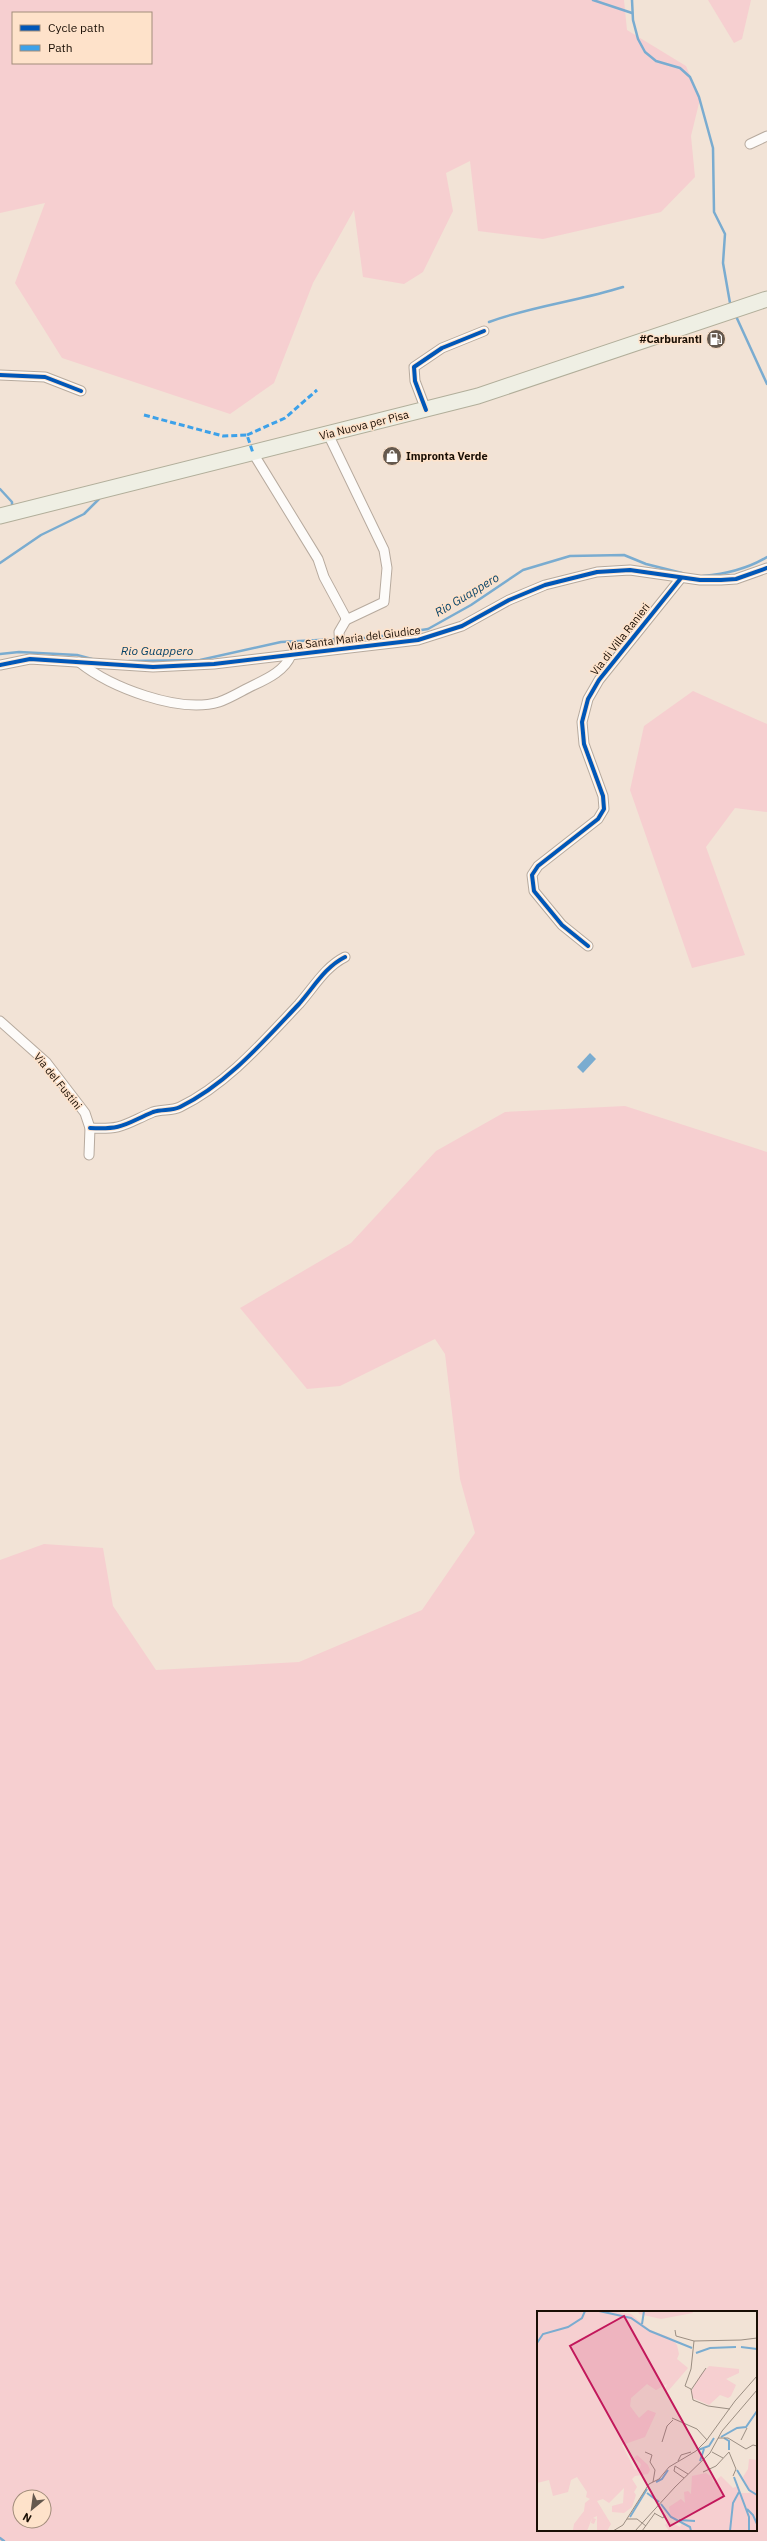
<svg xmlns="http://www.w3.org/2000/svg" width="767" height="2541" viewBox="0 0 767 2541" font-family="'IBM Plex Sans',sans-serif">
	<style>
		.green { fill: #f6cfd0; fill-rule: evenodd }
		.water { fill: #7aacd0 }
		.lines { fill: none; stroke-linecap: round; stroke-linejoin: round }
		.stream { stroke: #7aacd0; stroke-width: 2.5 }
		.minor-casing { stroke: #b7aa9e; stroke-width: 11 }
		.primary-casing { stroke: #b1ae9a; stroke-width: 17 }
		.minor { stroke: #fdfbf9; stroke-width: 9 }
		.primary { stroke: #efefe4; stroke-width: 15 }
		.quiet { stroke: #3da1e9; stroke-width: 3; stroke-dasharray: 6 3; stroke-linecap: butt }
		.cycleway-casing { stroke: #fee2ca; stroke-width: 6 }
		.cycleway { stroke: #0057b8; stroke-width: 4 }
		.labels { text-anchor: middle; stroke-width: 3; stroke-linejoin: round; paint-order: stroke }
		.poi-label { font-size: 11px; font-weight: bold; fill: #190e04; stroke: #fee2ca; text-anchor: end }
		.street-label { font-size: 11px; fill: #190e04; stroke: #fee2ca }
		.water-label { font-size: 12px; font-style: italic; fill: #054369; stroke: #fee2ca }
		.inset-river { fill: none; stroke: #7aacd0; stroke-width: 2 }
		.inset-road { fill: none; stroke: #9b8e82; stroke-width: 1 }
		.view { fill: #c2185b; fill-opacity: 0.15; stroke: #c2185b; stroke-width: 2 }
		.inset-edge { fill: none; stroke: #190e04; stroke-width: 2 }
	</style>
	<rect width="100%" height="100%" fill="#f2e3d6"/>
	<!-- green -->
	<g class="green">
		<path d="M 0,0 L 624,0 L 627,30 L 686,66 L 700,99 L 691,136 L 695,177 L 661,212 L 543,239 L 478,231 L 470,161 L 446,173 L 453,211 L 423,272 L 404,284 L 363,277 L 354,210 L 313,283 L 274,383 L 230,414 L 62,358 L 15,283 L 45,203 L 0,213 ZM 13,13 L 151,13 L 151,63 L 13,63 Z"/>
		<path d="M 708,0 L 751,0 L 742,39 L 734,43 Z"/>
		<path d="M 693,691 L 767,724 L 767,812 L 735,808 L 706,847 L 745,955 L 692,968 L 630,790 L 644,726 Z"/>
		<path d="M 625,1106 L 767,1152 L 767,2541 L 0,2541 L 0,1560 L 44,1544 L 103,1548 L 113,1606 L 156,1670 L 299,1662 L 422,1610 L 475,1533 L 460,1479 L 445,1354 L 435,1339 L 340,1386 L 307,1389 L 240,1308 L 351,1243 L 436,1151 L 505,1112 ZM 538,2312 L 756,2312 L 756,2530 L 538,2530 ZM 20,2497 L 44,2497 L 44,2521 L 20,2521 Z"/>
	</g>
	<!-- water -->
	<path class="water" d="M 590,1053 L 596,1059 L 583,1073 L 577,1067 Z"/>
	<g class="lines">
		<!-- stream -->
		<g class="stream">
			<path d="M 593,0 L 632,13"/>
			<path d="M 632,0 L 633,20 L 638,39 L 645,52 L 656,61 L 680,68 L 690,77 L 699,97 L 713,148 L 714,212 L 725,234 L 723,263 L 730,303"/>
			<path d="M 735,314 L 767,384"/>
			<path d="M 489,322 C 532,306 579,301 623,287"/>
			<path d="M 0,489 L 12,502 L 12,506"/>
			<path d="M 0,563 L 41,535 L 84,514 L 99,499"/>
			<path d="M 703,576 C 726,574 747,569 767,557"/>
			<path d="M 342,638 L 369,638 L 428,629 L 471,605 L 523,570 L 570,556 L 624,555 L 646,564 L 682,573"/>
			<path d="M 0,654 L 19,652 L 77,655 L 92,659"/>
			<path d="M 129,661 L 200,660 L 281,642 L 337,639"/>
			<path d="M 0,2538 L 4,2541"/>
		</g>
		<defs>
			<g id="minor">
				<path d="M 750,144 L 767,136"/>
				<path d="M 0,375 L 45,377 L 81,391"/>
				<path d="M 426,410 L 415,381 L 414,367 L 442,348 L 484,331"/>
				<path d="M 328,434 L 384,550 L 387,568 L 384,602 L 346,620"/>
				<path d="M 253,453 L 318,559 L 324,577 L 345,616 L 346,620 L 339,632 L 340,648"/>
				<path d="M 79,662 C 110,687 179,714 219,702 C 231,698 243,690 254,685 C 269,678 285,670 291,655"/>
				<path d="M 0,665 L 30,659 L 153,667 L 214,664 L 418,640 L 462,626 L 509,600 L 545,585 L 597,572 L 630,570 L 700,580 L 721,580 L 736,579 L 767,568"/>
				<path d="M 588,946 L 562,925 L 534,891 L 532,875 L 538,866 L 598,819 L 604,809 L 603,796 L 584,744 L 582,722 L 588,699 L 599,680 L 681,578"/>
				<path d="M 0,1021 L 46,1062 L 85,1113 L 90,1128 L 89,1155"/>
				<path d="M 90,1128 C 123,1130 125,1124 153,1112 C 162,1109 172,1111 180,1107 C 227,1084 263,1042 299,1004 C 314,987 325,967 345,957"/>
			</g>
			<path id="primary" d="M 0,516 L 478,396 L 767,299"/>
		</defs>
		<!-- minor casing -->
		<use href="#minor" class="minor-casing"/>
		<!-- primary casing -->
		<use href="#primary" class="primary-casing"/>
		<!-- minor -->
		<use href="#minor" class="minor"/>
		<!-- primary -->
		<use href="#primary" class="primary"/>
		<!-- quiet -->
		<g class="quiet">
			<path d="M 144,415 L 223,436 L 247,435 L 253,453"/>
			<path d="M 247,435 L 285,418 L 317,390"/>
		</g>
		<defs>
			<g id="cycleway">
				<path d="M 0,375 L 45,377 L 81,391"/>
				<path d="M 426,410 L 415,381 L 414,367 L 442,348 L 484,331"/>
				<path d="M 0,665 L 30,659 L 153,667 L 214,664 L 418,640 L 462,626 L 509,600 L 545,585 L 597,572 L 630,570 L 700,580 L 721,580 L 736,579 L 767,568"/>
				<path d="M 588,946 L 562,925 L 534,891 L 532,875 L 538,866 L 598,819 L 604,809 L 603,796 L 584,744 L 582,722 L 588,699 L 599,680 L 681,578"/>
				<path d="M 90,1128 C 123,1130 125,1124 153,1112 C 162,1109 172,1111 180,1107 C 227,1084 263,1042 299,1004 C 314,987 325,967 345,957"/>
			</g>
		</defs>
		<!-- cycleway casing -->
		<use href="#cycleway" class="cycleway-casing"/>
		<!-- cycleway -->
		<use href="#cycleway" class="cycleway"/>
	</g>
	<!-- icons -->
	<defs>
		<symbol id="fuel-disc" viewBox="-11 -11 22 22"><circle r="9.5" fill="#65594e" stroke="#fee2ca"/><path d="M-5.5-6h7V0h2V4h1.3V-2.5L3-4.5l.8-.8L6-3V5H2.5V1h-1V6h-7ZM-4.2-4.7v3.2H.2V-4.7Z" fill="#fff"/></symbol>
		<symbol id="shop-disc" viewBox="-11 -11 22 22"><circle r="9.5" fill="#65594e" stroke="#fee2ca"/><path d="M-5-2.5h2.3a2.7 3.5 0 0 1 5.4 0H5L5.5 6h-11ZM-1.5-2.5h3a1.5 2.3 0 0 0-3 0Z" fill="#fff"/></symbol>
	</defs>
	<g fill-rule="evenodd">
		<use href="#fuel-disc" x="705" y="328" width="22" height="22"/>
		<use href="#shop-disc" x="381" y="445" width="22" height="22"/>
	</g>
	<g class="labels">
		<!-- poi labels -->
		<g class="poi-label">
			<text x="702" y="343">#Carburanti</text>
			<text x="406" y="460" text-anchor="start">Impronta Verde</text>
		</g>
		<!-- street labels -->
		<g class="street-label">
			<text transform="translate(364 425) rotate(-14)" y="4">Via Nuova per Pisa</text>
			<text transform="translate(354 638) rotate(-7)" y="4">Via Santa Maria del Giudice</text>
			<text transform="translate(620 639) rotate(-52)" y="4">Via di Villa Ranieri</text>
			<text transform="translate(58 1081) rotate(51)" y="4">Via del Fustini</text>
		</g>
		<!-- water labels -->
		<g class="water-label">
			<text transform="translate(467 595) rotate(-31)" y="4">Rio Guappero</text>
			<text x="157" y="655">Rio Guappero</text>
		</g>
	</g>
	<!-- overview -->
	<g transform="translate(537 2311)">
		<rect width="220" height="220" fill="#f2e3d6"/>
		<path d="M 0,0 L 70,0 L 94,3 L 113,19 L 134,27 L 140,34 L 142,43 L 140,48 L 151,57 L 132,79 L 128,80 L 130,73 L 119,79 L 110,73 L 94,87 L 93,95 L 102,107 L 111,99 L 119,102 L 108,126 L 85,134 L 98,159 L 103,157 L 104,153 L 97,147 L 100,144 L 111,154 L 113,159 L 111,163 L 98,165 L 95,168 L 100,176 L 97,181 L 99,184 L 95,196 L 87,202 L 75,201 L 75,195 L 86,192 L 87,177 L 72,192 L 66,188 L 60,190 L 74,213 L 70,220 L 60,220 L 60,205 L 56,207 L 59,208 L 57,213 L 54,212 L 55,207 L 50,220 L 36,219 L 37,213 L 47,200 L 48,192 L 53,188 L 49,186 L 50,181 L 40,166 L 34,169 L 31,181 L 16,185 L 12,169 L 0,172 ZM 101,0 L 155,0 L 156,2 L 124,8 L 102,3 ZM 172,55 L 202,58 L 202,62 L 189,68 L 199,74 L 194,85 L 191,87 L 183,84 L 172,94 L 156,87 L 154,81 L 163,64 ZM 212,148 L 220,149 L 220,220 L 132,220 L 128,214 L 130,212 L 134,216 L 133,211 L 143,216 L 145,212 L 142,208 L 134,206 L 132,196 L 144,188 L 148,192 L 147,181 L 151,180 L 154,183 L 155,165 L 169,162 L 175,166 L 176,172 L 184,165 L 196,177 L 201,175 L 203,182 L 213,182 L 206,166 L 211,158 Z" fill="#f6cfd0"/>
		<path class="inset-river" d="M 62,0 L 94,7 L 113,20 L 155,37M 105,13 L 107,0M 0,32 L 6,23 L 31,16 L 45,7 L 48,0M 204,36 L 220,38M 159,42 L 173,37 L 199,36M 184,126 L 200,117 L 209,116 L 220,100M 187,127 L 192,130 L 192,139M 161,139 L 172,135 L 177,127M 163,150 L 167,138M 200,159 L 212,179 L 220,184M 197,166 L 212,206 L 212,220M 119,171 L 125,168 L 131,159M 110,182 L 122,191M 124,193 L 134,206 L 153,216 L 154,220M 210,198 L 216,204 L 220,213M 93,206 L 110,178M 142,209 L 158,210M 193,220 L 196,192 L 202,181"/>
		<path class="inset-road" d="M 138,19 L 139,25 L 157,30 L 204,29 L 220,27M 157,30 L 154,58 L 148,75 L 154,78 L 156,89 L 171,95 L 193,98M 154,79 L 169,57M 135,107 L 160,118 L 170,129M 181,127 L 191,127 L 209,138 L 216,134 L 220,135M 204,129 L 210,117M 125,131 L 130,115 L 136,109M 108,141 L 115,144 L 113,151 L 118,159 L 116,171M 175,141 L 186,147M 141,150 L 144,144 L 154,141M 138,155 L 137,160 L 147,167M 138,155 L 151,163M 166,161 L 179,155 L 192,141 L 199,158 L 196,165M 117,202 L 126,207 L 128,204M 90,208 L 100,208 L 109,215M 76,220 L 86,214 L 112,173 L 122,168 L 132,156 L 159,140 L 169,130 L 198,90 L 220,65M 98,220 L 138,176 L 173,142 L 185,120 L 220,79M 105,220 L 118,202"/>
		<path class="view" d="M 87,5 L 187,185 L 133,215 L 33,35 Z"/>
		<rect width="220" height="220" class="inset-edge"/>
	</g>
	<!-- legend -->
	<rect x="12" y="12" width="140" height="52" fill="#fee2ca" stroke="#a28d7b"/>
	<rect x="20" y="25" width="20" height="6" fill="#0057b8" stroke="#a28d7b"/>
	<text x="48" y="32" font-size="12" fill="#190e04">Cycle path</text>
	<rect x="20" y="45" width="20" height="6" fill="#3da1e9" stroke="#a28d7b"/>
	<text x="48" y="52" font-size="12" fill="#190e04">Path</text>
	<!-- north arrow -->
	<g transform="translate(32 2509) rotate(209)"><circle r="19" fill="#fee2ca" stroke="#a28d7b"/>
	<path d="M0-3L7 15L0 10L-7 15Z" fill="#65594e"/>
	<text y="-6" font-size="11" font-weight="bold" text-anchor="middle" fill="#190e04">N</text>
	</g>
</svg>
